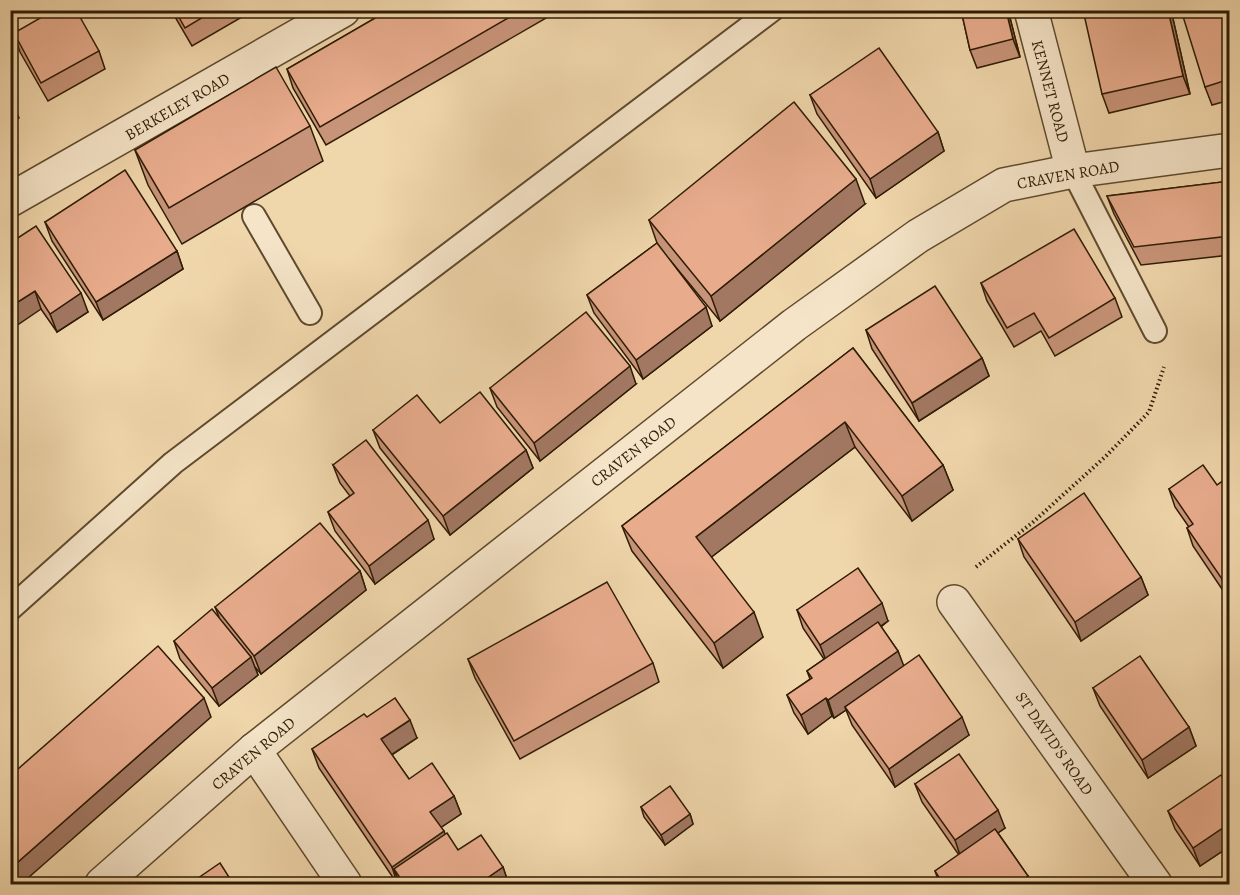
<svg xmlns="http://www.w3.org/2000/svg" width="1240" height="895" viewBox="0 0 1240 895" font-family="Alegreya,serif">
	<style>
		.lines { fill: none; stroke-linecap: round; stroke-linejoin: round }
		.service-casing { stroke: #5f4a2e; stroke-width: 26 }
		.minor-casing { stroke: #5f4a2e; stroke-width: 36 }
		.path { stroke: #2f1c05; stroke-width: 4; stroke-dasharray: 1.5 3; stroke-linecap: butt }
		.service { stroke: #f5e4c8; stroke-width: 22 }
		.minor { stroke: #f5e4c8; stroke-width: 33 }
		.wall { fill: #c89479; stroke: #2f1c05; stroke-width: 1.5 }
		.shaded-wall { fill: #a27863; stroke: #2f1c05; stroke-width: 1.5 }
		.building { fill: #e8ac8d; stroke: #2f1c05; stroke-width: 1.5 }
		.labels { text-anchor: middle; stroke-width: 5; stroke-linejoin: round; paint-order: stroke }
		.street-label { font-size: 16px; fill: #2f1c05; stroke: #f5e4c8 }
	</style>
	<rect width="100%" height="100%" fill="#f0d6ab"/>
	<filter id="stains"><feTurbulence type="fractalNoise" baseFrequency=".00333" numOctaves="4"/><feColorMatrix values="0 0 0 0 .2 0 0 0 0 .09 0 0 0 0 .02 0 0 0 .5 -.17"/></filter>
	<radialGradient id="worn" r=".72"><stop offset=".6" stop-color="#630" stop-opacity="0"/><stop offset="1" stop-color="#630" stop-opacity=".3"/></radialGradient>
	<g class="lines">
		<defs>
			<g id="service">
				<path d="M 1073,171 L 1155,331"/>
				<path d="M 254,216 L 310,313"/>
				<path d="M 10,609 L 173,463 L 772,10"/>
			</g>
			<g id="minor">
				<path d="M 1031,10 L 1073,171"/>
				<path d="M 10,200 L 343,10"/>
				<path d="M 954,602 L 1155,884"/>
				<path d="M 254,750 L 345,884"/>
				<path d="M 102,884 L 254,750 L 794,325 L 918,236 L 1004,185 L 1073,171 L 1230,150"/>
			</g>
		</defs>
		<!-- service casing -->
		<use href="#service" class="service-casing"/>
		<!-- minor casing -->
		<use href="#minor" class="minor-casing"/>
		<!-- path -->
		<path class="path" d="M 976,567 L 1032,523 L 1105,457 L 1149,412 L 1164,367"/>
		<!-- service -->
		<use href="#service" class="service"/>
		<!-- minor -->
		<use href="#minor" class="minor"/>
	</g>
	<!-- wall -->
	<g class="wall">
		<path d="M 171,10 L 254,10 L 192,46 Z"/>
		<path d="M 389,10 L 560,10 L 326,145 L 293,88 L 287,69 Z"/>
		<path d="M 961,10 L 1008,10 L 1020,57 L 977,68 L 970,50 Z"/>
		<path d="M 1171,10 L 1190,94 L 1109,113 L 1102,94 Z"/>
		<path d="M 1230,10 L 1230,100 L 1212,105 L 1205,87 Z"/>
		<path d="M 14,33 L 99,51 L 105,69 L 48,101 L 20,52 Z"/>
		<path d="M 810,95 L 938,132 L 944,151 L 876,198 L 817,114 Z"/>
		<path d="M 10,97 L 19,118 L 10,123 Z"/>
		<path d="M 310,126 L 323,161 L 182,244 L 148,185 L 135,150 Z"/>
		<path d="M 1230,181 L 1230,255 L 1141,265 L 1114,214 L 1107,196 Z"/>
		<path d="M 865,204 L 720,321 L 670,260 L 712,326 L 643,379 L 594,313 L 587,295 L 657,243 L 649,220 Z"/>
		<path d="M 45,222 L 177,251 L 183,269 L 103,320 L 52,241 Z"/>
		<path d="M 10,243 L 88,312 L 57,332 L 41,309 Z"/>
		<path d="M 981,283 L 1115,298 L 1122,317 L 1055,356 L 1041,331 L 1014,347 L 987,301 Z"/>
		<path d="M 866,330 L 982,358 L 989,376 L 919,421 L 872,349 Z"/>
		<path d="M 853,348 L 943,465 L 953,490 L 912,521 L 855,447 L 711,557 L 763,637 L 723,668 L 632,551 L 622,526 Z"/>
		<path d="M 636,384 L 540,461 L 497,407 L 490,388 Z"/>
		<path d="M 440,423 L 526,450 L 533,468 L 450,535 L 380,448 L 373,430 Z"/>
		<path d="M 333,465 L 434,539 L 375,584 L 335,531 L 328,512 L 350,496 L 340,483 Z"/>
		<path d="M 1230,476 L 1230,597 L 1228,598 L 1193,546 L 1187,528 L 1189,527 L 1175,507 L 1169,489 L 1217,485 Z"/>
		<path d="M 1018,539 L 1141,577 L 1148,595 L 1081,641 L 1024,557 Z"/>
		<path d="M 360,571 L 366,590 L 261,674 L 254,666 L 258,675 L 219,706 L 180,659 L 174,641 L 219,617 L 215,607 Z"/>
		<path d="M 797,610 L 888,621 L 881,627 L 898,651 L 903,666 L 969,735 L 895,787 L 852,725 L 846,710 L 834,718 L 832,716 L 808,734 L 794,713 L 787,695 L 810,679 L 807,671 L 824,659 L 803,628 Z"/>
		<path d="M 468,659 L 653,663 L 659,682 L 520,759 L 475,678 Z"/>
		<path d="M 1093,688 L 1189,727 L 1196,746 L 1148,778 L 1100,706 Z"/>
		<path d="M 367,717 L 417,738 L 392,755 L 409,779 L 454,796 L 461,814 L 441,827 L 445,835 L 458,850 L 503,867 L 509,885 L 398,885 L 319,768 L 312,749 Z"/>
		<path d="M 915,784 L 1005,828 L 998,833 L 1028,876 L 1031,885 L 940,885 L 935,871 L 959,855 L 922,802 Z"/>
		<path d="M 1230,788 L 1230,846 L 1200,866 L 1175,829 L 1168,811 Z"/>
		<path d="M 641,807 L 690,814 L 693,824 L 665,845 L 644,817 Z"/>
	</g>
	<!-- shaded-wall -->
	<g class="shaded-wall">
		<path d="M 1006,10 L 1008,10 L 1020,57 L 1013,39 Z"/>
		<path d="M 1168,10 L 1171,10 L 1190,94 L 1183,76 Z"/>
		<path d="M 938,132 L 944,151 L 876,198 L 870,179 Z"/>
		<path d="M 856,179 L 865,204 L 720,321 L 711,296 Z"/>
		<path d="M 177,251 L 183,269 L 103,320 L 96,302 Z"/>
		<path d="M 35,291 L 41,309 L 10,330 L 10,307 Z"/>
		<path d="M 81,293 L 88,312 L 57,332 L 50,314 Z"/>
		<path d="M 706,307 L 712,326 L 643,379 L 636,360 Z"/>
		<path d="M 982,358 L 989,376 L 919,421 L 912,403 Z"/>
		<path d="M 630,366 L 636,384 L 540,461 L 534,443 Z"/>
		<path d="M 845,422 L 855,447 L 705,562 L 696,537 Z"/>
		<path d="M 526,450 L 533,468 L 450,535 L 443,516 Z"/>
		<path d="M 943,465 L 953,490 L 912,521 L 902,496 Z"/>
		<path d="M 428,520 L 434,539 L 375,584 L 369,566 Z"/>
		<path d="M 360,571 L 366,590 L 261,674 L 254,656 Z"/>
		<path d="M 1230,574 L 1230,597 L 1228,598 L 1222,579 Z"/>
		<path d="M 1141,577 L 1148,595 L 1081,641 L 1075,622 Z"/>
		<path d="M 882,603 L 888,621 L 827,663 L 820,645 Z"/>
		<path d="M 754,612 L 763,637 L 723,668 L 714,643 Z"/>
		<path d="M 898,651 L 905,669 L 845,707 L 846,710 L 834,718 L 828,700 Z"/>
		<path d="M 251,657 L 258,675 L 219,706 L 212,688 Z"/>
		<path d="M 204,698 L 211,717 L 20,885 L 10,885 L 10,869 Z"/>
		<path d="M 826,698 L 832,716 L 808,734 L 801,715 Z"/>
		<path d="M 962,717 L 969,735 L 895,787 L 889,769 Z"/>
		<path d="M 410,720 L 417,738 L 388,757 L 381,739 Z"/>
		<path d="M 1189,727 L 1196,746 L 1148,778 L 1142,760 Z"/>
		<path d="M 454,796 L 461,814 L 437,830 L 430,812 Z"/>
		<path d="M 998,810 L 1005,828 L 961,858 L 955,840 Z"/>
		<path d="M 690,814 L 693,824 L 665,845 L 661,835 Z"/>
		<path d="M 1230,823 L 1230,846 L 1200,866 L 1193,848 Z"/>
		<path d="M 444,831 L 451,850 L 394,869 L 400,884 L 398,885 L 392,867 Z"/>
		<path d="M 503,867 L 509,885 L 480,885 L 480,883 Z"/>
		<path d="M 1028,876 L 1031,885 L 1016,885 Z"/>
	</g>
	<!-- building -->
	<g class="building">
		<path d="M 54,10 L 76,10 L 99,51 L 41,83 L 14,33 Z"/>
		<path d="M 175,10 L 215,10 L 185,28 Z"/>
		<path d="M 389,10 L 522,10 L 320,127 L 287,69 Z"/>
		<path d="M 961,10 L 1006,10 L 1013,39 L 970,50 Z"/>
		<path d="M 1083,10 L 1168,10 L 1183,76 L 1102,94 Z"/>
		<path d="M 1181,10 L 1230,10 L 1230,79 L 1205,87 Z"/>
		<path d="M 879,48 L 938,132 L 870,179 L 810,95 Z"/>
		<path d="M 276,67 L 310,126 L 169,208 L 135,150 Z"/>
		<path d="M 794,102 L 856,179 L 711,296 L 649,220 Z"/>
		<path d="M 125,170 L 177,251 L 96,302 L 45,222 Z"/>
		<path d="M 1230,181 L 1230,236 L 1134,247 L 1107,196 Z"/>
		<path d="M 36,226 L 81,293 L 50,314 L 35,291 L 10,307 L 10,243 Z"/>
		<path d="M 1074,229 L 1115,298 L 1049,338 L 1034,313 L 1007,328 L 981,283 Z"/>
		<path d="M 657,243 L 706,307 L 636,360 L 587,295 Z"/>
		<path d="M 935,286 L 982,358 L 912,403 L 866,330 Z"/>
		<path d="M 586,312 L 630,366 L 534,443 L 490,388 Z"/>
		<path d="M 853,348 L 943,465 L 902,496 L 845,422 L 696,537 L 754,612 L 714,643 L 622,526 Z"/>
		<path d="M 480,392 L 526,450 L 443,516 L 373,430 L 417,395 L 440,423 Z"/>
		<path d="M 366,440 L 428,520 L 369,566 L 328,512 L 354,493 L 333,465 Z"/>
		<path d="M 1203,465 L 1217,485 L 1230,476 L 1230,574 L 1222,579 L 1187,528 L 1193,524 L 1169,489 Z"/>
		<path d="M 1084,493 L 1141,577 L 1075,622 L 1018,539 Z"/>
		<path d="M 320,523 L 360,571 L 254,656 L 215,607 Z"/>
		<path d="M 858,568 L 882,603 L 820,645 L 797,610 Z"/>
		<path d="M 607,582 L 653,663 L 514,741 L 468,659 Z"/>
		<path d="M 212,609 L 251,657 L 212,688 L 174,641 Z"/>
		<path d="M 878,622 L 898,651 L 828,700 L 826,698 L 801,715 L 787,695 L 812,678 L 807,671 Z"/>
		<path d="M 158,646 L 204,698 L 10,869 L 10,776 Z"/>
		<path d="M 919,655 L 962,717 L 889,769 L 845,707 Z"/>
		<path d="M 1140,656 L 1189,727 L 1142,760 L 1093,688 Z"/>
		<path d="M 395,698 L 410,720 L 381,739 L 409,779 L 432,763 L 454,796 L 430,812 L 444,831 L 392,867 L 312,749 L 364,714 L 367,717 Z"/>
		<path d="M 959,754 L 998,810 L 955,840 L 915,784 Z"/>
		<path d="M 1221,775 L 1230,788 L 1230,823 L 1193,848 L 1168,811 Z"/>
		<path d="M 670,786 L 690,814 L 661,835 L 641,807 Z"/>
		<path d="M 995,829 L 1028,876 L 1016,885 L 944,885 L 935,871 Z"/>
		<path d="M 447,833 L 458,850 L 481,835 L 503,867 L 480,883 L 481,885 L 405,885 L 394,869 Z"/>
		<path d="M 220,863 L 234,885 L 188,885 Z"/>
		<path d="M 1230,877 L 1230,884 L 1226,879 Z"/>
	</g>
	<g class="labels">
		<!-- street labels -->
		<g class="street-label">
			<text transform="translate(1051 91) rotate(75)" y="6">KENNET ROAD</text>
			<text transform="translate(177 106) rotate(-30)" y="6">BERKELEY ROAD</text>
			<text transform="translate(1068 174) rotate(-10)" y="6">CRAVEN ROAD</text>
			<text transform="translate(633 451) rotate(-38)" y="6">CRAVEN ROAD</text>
			<text transform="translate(1055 743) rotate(55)" y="6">ST DAVID'S ROAD</text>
			<text transform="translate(253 753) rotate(-40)" y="6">CRAVEN ROAD</text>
		</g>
	</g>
	<!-- margin -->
	<rect width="1240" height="895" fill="none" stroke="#f0d6ab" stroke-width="36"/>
	<rect x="12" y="12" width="1216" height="871" fill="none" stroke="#2f1c05" stroke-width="3"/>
	<rect x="18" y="18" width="1204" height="859" fill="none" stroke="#2f1c05" stroke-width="1.5"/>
	<rect width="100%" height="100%" filter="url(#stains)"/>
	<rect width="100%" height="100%" fill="url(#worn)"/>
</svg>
